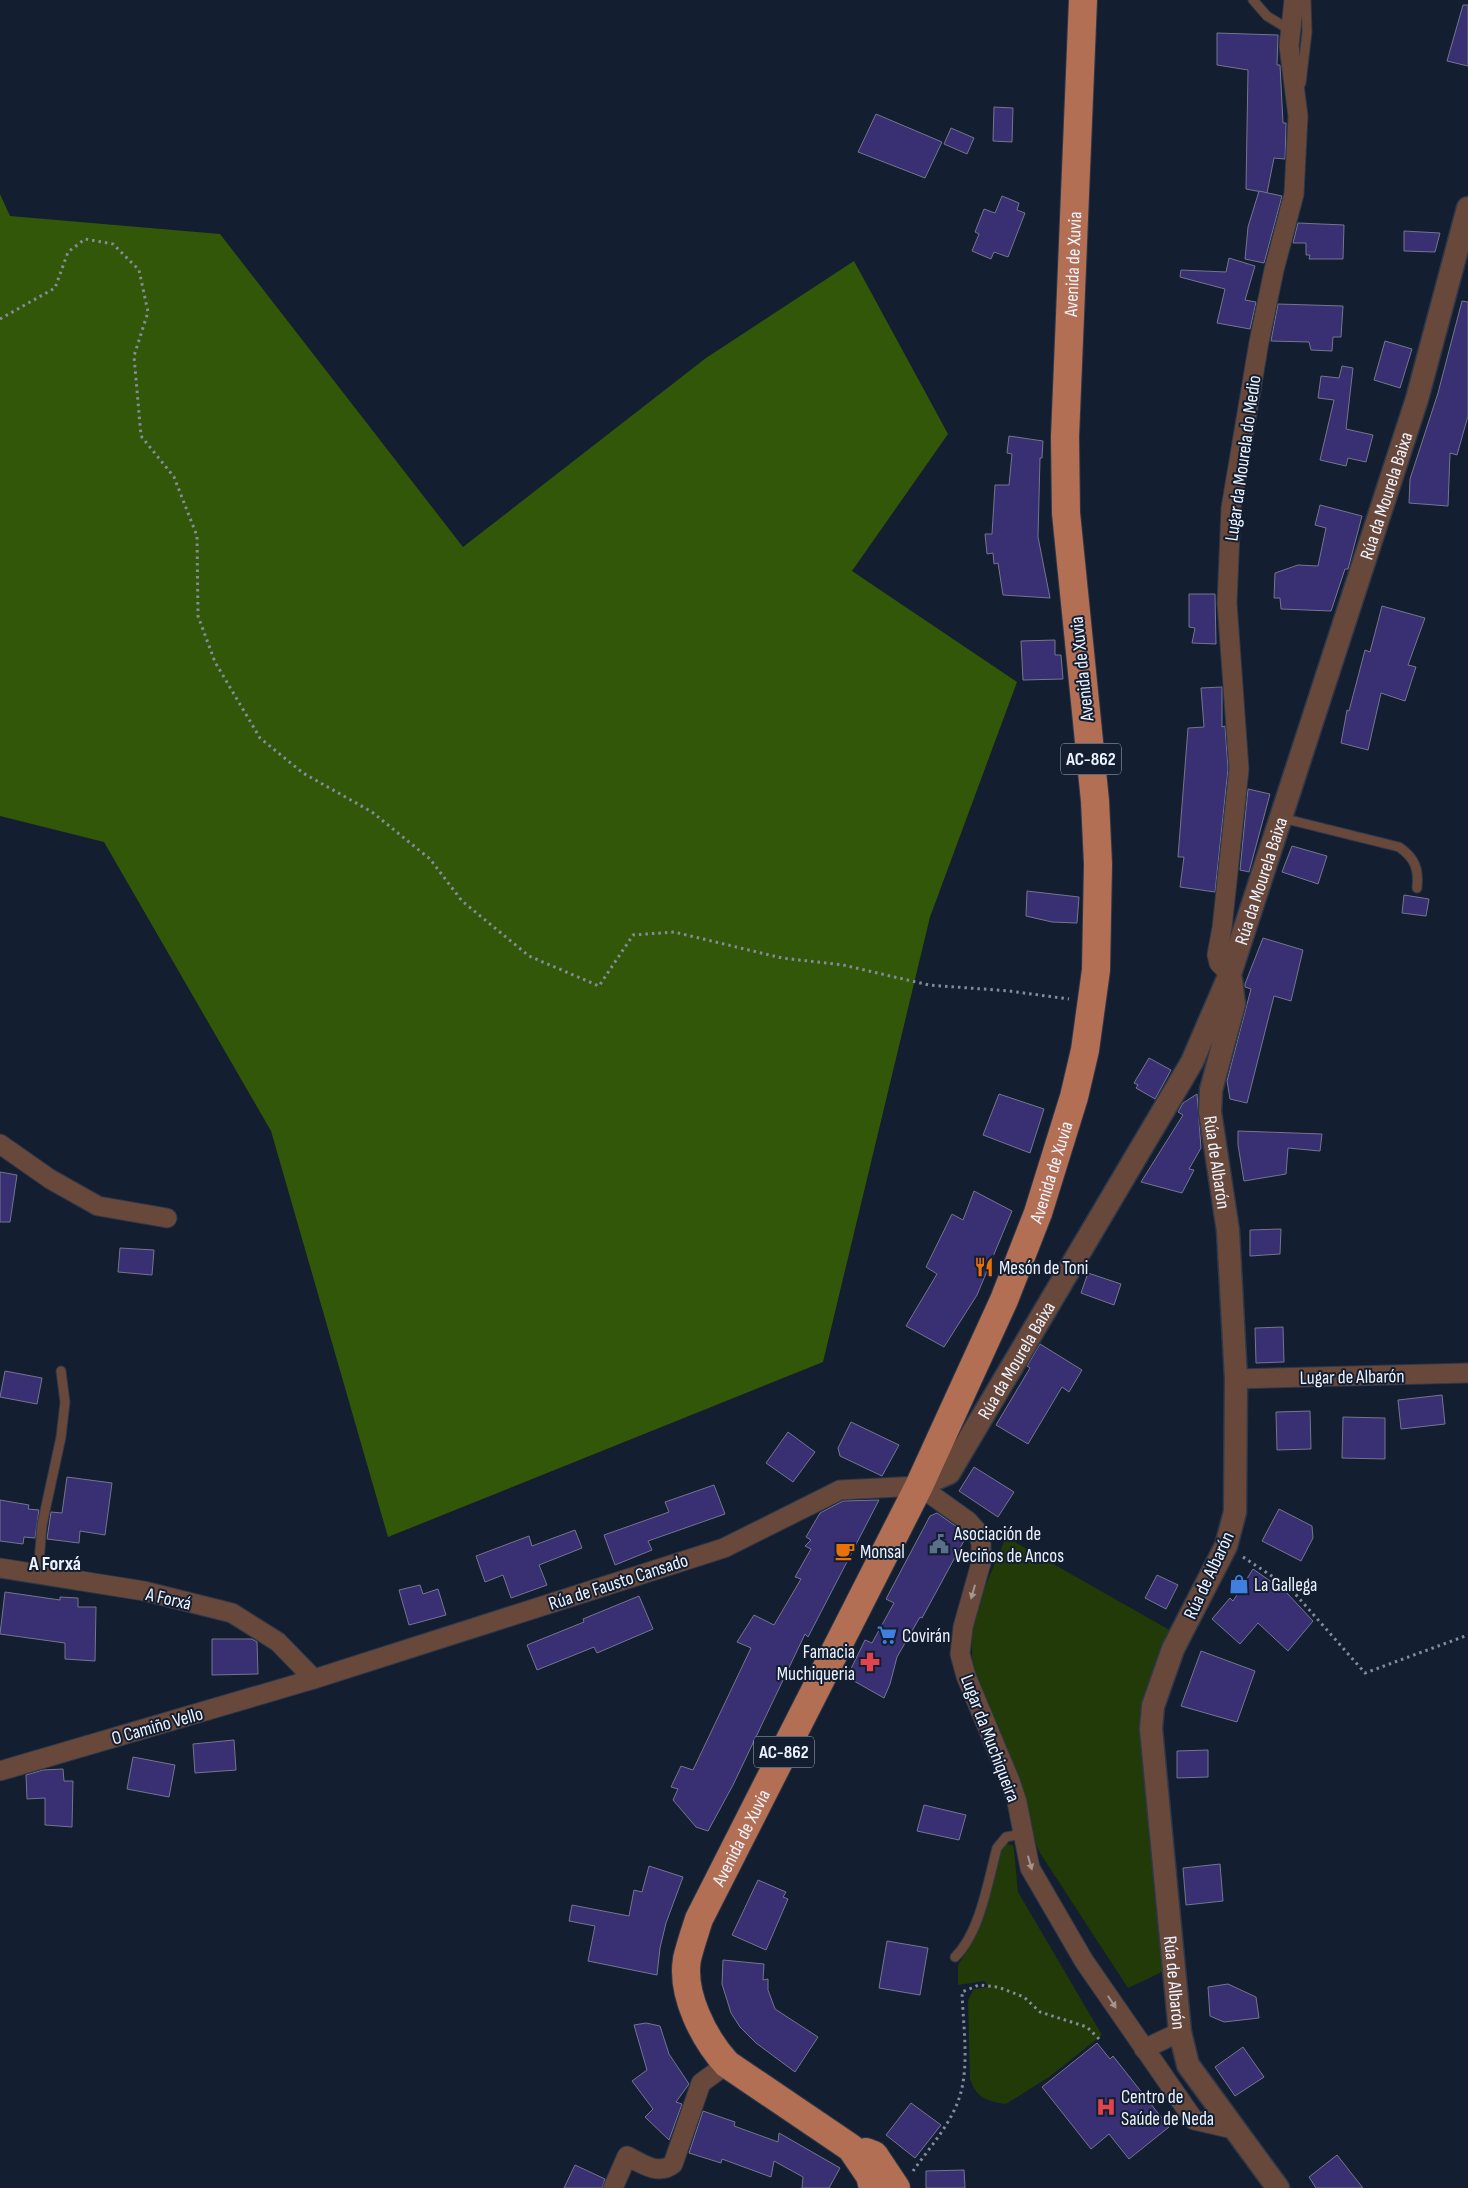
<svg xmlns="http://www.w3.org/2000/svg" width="1468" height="2188" viewBox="0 0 1468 2188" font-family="'Sofia Sans Condensed',sans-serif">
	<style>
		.green { fill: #213a08 }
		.forest { fill: #325708 }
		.building { fill: #383073; stroke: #74758e }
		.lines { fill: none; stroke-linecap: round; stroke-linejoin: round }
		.service-casing { stroke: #2d384a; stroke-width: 11 }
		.minor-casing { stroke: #2d384a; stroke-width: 21 }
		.tertiary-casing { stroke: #2d384a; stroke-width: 25 }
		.primary-casing { stroke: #2d384a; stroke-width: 30 }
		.path { stroke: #848c9b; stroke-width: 3; stroke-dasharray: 2.5 4; stroke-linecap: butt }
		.service { stroke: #68483a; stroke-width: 9 }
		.minor { stroke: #68483a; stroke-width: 19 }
		.tertiary { stroke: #68483a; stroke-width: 22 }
		.primary { stroke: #b26f53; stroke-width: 28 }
		.oneway { fill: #a49592 }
		.labels { text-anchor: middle; stroke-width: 4; stroke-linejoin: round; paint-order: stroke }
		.shield { fill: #131e31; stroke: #acb3c0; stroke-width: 1 }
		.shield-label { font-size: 18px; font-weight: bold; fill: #edf3fe }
		.street-label { font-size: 19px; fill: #edf3fe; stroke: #131e31 }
		.poi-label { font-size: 19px; fill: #edf3fe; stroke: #131e31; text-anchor: start }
		.neighbourhood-label { font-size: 20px; font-weight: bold; fill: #edf3fe; stroke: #131e31 }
	</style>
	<rect width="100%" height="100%" fill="#131e31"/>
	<!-- green -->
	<g class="green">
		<path d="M 1006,1537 L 1173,1632 L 1151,1682 L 1164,1971 L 1128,1988 L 1040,1853 L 1031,1833 L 1029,1812 L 1023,1793 L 977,1683 L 972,1657 L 972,1630 L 976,1608 Z"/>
		<path d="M 1006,1844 L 1013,1845 L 1014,1849 L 1018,1892 L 1102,2035 L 1049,2077 L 1006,2104 C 987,2101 977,2099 970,2079 L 968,2000 L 974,1989 L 988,1987 L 985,1981 L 958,1985 L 958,1965 L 972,1943 L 979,1927 L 998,1857 Z"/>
	</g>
	<!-- forest -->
	<path class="forest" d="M 0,194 L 10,216 L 220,234 L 463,547 L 706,358 L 854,261 L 948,434 L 852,571 L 1017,682 L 930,917 L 823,1362 L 388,1537 L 271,1131 L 104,842 L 0,816 Z"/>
	<!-- building -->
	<g class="building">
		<path d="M 1463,5 L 1468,5 L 1468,66 L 1447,61 Z"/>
		<path d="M 1217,33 L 1278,35 L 1277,65 L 1280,65 L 1283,123 L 1286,123 L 1285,159 L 1274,158 L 1267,193 L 1246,189 L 1248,70 L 1217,65 Z"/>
		<path d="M 994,107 L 1013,108 L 1012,142 L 993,141 Z"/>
		<path d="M 876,114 L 942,142 L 925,178 L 858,152 Z"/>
		<path d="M 951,128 L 974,138 L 967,154 L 944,144 Z"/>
		<path d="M 1259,191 L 1282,196 L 1264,263 L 1245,259 L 1248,227 Z"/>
		<path d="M 1002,196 L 1019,203 L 1017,210 L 1025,213 L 1008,257 L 994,252 L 991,259 L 972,251 L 979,234 L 975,232 L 984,209 L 995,213 Z"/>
		<path d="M 1298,223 L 1344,225 L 1343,259 L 1309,259 L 1310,255 L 1306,255 L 1306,243 L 1293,243 Z"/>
		<path d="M 1404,231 L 1440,233 L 1435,252 L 1404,251 Z"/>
		<path d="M 1229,258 L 1255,266 L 1245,300 L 1256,302 L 1250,329 L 1217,323 L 1225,289 L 1180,277 L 1181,270 L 1226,272 Z"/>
		<path d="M 1462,301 L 1468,302 L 1468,416 L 1457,455 L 1450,453 L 1448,506 L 1409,503 L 1410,479 L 1438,393 Z"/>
		<path d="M 1278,304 L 1343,306 L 1341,337 L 1333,337 L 1332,351 L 1311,350 L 1309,342 L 1271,341 Z"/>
		<path d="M 1385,341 L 1412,349 L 1400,388 L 1374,380 Z"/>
		<path d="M 1342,366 L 1353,368 L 1346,429 L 1373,435 L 1366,462 L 1348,458 L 1346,466 L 1320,460 L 1334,400 L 1318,398 L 1321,376 L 1339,378 Z"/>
		<path d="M 1009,436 L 1043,441 L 1042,458 L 1040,458 L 1038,537 L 1050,598 L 1003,595 L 998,563 L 994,564 L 993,553 L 987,554 L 985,534 L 992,534 L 995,485 L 1009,485 L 1012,454 L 1007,453 Z"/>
		<path d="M 1320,505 L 1362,516 L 1348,569 L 1345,569 L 1331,611 L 1281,609 L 1280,598 L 1274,598 L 1275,573 L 1298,565 L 1318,566 L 1326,528 L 1315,525 Z"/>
		<path d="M 1189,594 L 1215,594 L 1216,644 L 1192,643 L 1195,628 L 1189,627 Z"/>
		<path d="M 1382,606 L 1425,618 L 1408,665 L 1416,667 L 1405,701 L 1381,693 L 1368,750 L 1341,743 L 1347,710 L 1349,711 L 1365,650 L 1370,652 Z"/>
		<path d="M 1055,640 L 1055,655 L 1061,655 L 1063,679 L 1023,680 L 1021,641 Z"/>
		<path d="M 1222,687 L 1222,727 L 1225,726 L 1228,769 L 1215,892 L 1180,887 L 1184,857 L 1178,857 L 1188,728 L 1204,727 L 1201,688 Z"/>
		<path d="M 1248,789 L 1270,794 L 1249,872 L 1240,870 Z"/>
		<path d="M 1292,846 L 1327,856 L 1318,884 L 1282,872 Z"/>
		<path d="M 1027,891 L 1079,897 L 1077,923 L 1052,922 L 1026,916 Z"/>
		<path d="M 1404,895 L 1429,899 L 1426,916 L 1402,913 Z"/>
		<path d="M 1263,938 L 1303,950 L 1291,1001 L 1274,996 L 1247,1103 L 1230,1099 L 1227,1081 L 1251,989 L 1245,987 L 1245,984 Z"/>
		<path d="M 1149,1058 L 1171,1070 L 1155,1099 L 1136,1088 L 1138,1085 L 1134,1083 Z"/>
		<path d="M 999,1094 L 1044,1109 L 1030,1153 L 983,1135 Z"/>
		<path d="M 1197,1094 L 1201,1148 L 1189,1169 L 1194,1170 L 1182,1193 L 1141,1182 L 1183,1115 L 1178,1112 L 1183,1103 Z"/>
		<path d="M 1238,1131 L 1322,1134 L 1320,1151 L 1288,1148 L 1286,1174 L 1244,1181 L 1238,1145 Z"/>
		<path d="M 0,1172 L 17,1175 L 10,1222 L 0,1222 Z"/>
		<path d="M 974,1191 L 1012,1211 L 977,1295 L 944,1347 L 906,1326 L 937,1274 L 926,1267 L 952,1214 L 963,1220 Z"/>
		<path d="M 1281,1229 L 1280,1254 L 1250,1256 L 1250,1230 Z"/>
		<path d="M 120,1248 L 154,1250 L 152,1275 L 118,1272 Z"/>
		<path d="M 1088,1273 L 1121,1284 L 1114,1305 L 1081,1293 Z"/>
		<path d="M 1283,1327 L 1284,1362 L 1256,1363 L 1255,1328 Z"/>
		<path d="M 1040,1344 L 1082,1370 L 1069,1392 L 1062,1387 L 1028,1444 L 996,1425 L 1030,1368 L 1027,1366 Z"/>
		<path d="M 5,1371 L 42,1378 L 37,1404 L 0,1397 Z"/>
		<path d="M 1442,1395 L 1445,1424 L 1401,1429 L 1398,1400 Z"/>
		<path d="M 1310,1411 L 1311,1449 L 1277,1450 L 1276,1412 Z"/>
		<path d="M 1343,1417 L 1385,1418 L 1385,1459 L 1342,1458 Z"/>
		<path d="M 851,1422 L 899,1445 L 882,1476 L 840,1456 L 838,1448 Z"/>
		<path d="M 788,1432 L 815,1452 L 793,1482 L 766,1463 Z"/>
		<path d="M 974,1467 L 1014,1492 L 998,1517 L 959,1491 Z"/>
		<path d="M 67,1477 L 112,1483 L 105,1535 L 80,1531 L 79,1543 L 47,1539 L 51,1512 L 62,1513 Z"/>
		<path d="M 714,1485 L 725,1514 L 648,1541 L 652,1550 L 615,1565 L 604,1535 L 669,1512 L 665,1502 Z"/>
		<path d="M 0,1500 L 29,1505 L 28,1509 L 39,1510 L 35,1538 L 24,1537 L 23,1544 L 0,1541 Z"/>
		<path d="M 879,1500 L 808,1637 L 805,1634 L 733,1785 L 708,1831 L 696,1827 L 673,1800 L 678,1789 L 671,1787 L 681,1766 L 693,1770 L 751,1648 L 737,1642 L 754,1615 L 774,1625 L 801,1579 L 795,1577 L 811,1549 L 805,1546 L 811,1540 L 806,1537 L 820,1513 L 843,1501 Z"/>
		<path d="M 1279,1509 L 1312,1526 L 1313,1538 L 1301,1561 L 1262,1541 Z"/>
		<path d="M 937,1513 L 960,1529 L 966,1537 L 922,1618 L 920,1617 L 897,1657 L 890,1684 L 884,1698 L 847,1677 L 865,1640 L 872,1643 L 894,1603 L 886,1599 L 930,1516 Z"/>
		<path d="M 575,1530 L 582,1548 L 539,1565 L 547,1585 L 511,1598 L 503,1575 L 485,1582 L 476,1556 L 529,1536 L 532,1546 Z"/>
		<path d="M 1253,1569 L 1286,1592 L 1313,1621 L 1288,1651 L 1258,1623 L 1240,1644 L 1212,1619 L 1230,1598 L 1233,1601 Z"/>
		<path d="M 1157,1575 L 1178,1585 L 1166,1609 L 1145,1598 Z"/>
		<path d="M 420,1585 L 423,1594 L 438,1589 L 446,1615 L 409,1625 L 399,1590 Z"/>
		<path d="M 5,1592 L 60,1600 L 60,1597 L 78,1598 L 78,1607 L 96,1607 L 95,1661 L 65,1659 L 65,1643 L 0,1634 Z"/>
		<path d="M 639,1596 L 653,1629 L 597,1653 L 594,1647 L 537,1670 L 527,1645 L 584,1622 L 583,1619 Z"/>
		<path d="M 212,1639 L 252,1639 L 257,1642 L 258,1674 L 212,1675 Z"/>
		<path d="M 1201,1651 L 1255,1671 L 1237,1722 L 1181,1706 Z"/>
		<path d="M 234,1740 L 236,1770 L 195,1773 L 193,1744 Z"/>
		<path d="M 1208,1750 L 1208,1777 L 1177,1778 L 1177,1751 Z"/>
		<path d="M 133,1757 L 175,1765 L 169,1797 L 127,1789 Z"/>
		<path d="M 63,1769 L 64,1781 L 73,1781 L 72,1827 L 45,1825 L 45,1798 L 27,1799 L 26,1775 L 43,1770 Z"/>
		<path d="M 924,1805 L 966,1815 L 959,1840 L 917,1831 Z"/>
		<path d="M 1220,1864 L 1223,1901 L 1186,1905 L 1183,1868 Z"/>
		<path d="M 649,1866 L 683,1877 L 666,1923 L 660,1948 L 657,1975 L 588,1961 L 595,1926 L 569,1921 L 572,1905 L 629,1916 L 634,1890 L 642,1892 Z"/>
		<path d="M 758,1880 L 786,1892 L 783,1897 L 788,1899 L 766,1950 L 732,1935 Z"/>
		<path d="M 887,1941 L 928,1948 L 920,1995 L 879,1988 Z"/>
		<path d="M 723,1960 L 764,1964 L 763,1980 L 768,1979 L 768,1990 L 775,2009 L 818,2037 L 795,2072 L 756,2043 L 740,2027 L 731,2013 L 722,1984 Z"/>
		<path d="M 1228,1984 L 1256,1997 L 1259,2018 L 1224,2022 L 1210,2016 L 1208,1987 Z"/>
		<path d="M 646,2023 L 660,2026 L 669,2054 L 689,2084 L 676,2102 L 682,2104 L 669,2140 L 645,2117 L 653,2109 L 632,2081 L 647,2070 L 634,2025 Z"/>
		<path d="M 1097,2043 L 1110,2059 L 1113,2056 L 1169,2127 L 1129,2159 L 1109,2134 L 1091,2149 L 1042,2087 Z"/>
		<path d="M 1243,2047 L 1264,2077 L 1235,2096 L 1215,2067 Z"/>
		<path d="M 911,2103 L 941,2125 L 915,2158 L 886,2135 Z"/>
		<path d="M 703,2111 L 735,2122 L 734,2126 L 778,2142 L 779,2133 L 840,2168 L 829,2188 L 802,2188 L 803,2177 L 774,2161 L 771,2177 L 722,2159 L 721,2163 L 689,2153 Z"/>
		<path d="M 1337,2155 L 1363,2188 L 1316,2188 L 1309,2177 Z"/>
		<path d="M 575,2165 L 605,2179 L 602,2188 L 564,2188 Z"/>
		<path d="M 964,2170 L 965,2188 L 926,2188 L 926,2171 Z"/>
	</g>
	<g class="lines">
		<defs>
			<g id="service">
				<path d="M 1253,0 L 1267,16 L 1290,30"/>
				<path d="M 1301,83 L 1307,32 L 1306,0"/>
				<path d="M 1282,818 L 1399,847 C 1415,858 1419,869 1417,888"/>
				<path d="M 38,1574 L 42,1525 L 61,1437 L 65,1402 L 61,1371"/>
				<path d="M 955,1957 C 980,1933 988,1881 997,1848 L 1006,1837 L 1022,1834"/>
			</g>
			<g id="minor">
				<path d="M 1230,974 L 1219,963 L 1217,955 L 1222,928 L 1239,769 L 1227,603 L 1231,508 L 1259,342 L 1274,270 L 1294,194 L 1298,116 L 1289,46 L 1294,0"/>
				<path d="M 0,1144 L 50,1179 L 98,1206 L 167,1218"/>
				<path d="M 1236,1379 L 1468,1373"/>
				<path d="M 0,1568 L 144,1591 L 232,1613 L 278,1642 L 314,1679"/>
				<path d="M 0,1771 L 314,1679 L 724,1548 L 840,1490 L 919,1486 L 968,1521 L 977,1531 L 981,1543 L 981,1563 L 963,1627 L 960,1654 L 966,1676 L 1010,1781 L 1017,1802 L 1030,1868 L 1084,1961 L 1194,2120 L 1233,2129"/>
				<path d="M 1144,2049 L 1180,2032"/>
				<path d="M 613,2188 L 627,2156 C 641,2163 658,2176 673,2164 L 701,2083 L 727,2064"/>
			</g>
			<g id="tertiary">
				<path id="s1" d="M 1231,980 L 1234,1004 L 1211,1090 L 1210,1112 L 1228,1231 L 1236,1379 L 1235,1512 L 1226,1546 L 1173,1649 L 1153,1706 L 1151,1729 L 1180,2032 L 1188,2065 L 1278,2188"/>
				<path id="s2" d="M 919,1486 L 949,1473 L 1192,1062 L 1230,974 L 1417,399 L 1468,208"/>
			</g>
			<g id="primary">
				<path d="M 866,2152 L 874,2155 L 896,2188"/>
				<path id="s3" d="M 873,2188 L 870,2176 L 851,2148 L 727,2064 C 704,2039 681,1994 687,1959 C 690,1946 695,1932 699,1919 L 919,1486 L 1004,1300 L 1038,1213 L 1074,1097 L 1085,1050 L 1096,970 L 1098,864 L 1095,801 L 1066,513 L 1065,437 L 1083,0"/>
			</g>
		</defs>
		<!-- service casing -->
		<use href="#service" class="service-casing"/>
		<!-- minor casing -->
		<use href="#minor" class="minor-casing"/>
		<!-- tertiary casing -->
		<use href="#tertiary" class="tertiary-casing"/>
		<!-- primary casing -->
		<use href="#primary" class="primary-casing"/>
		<!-- path -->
		<g class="path">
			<path d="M 0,319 L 55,288 L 68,252 L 85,239 L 113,244 L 139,270 L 148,312 L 134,356 L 141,436 L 174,477 L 197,536 L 198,616 L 215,662 L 260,738 L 303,773 L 372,812 L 430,859 L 462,901 L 529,956 L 599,986 L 633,935 L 674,932 L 782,958 L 843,965 L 929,985 L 1009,991 L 1069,999"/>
			<path d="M 1243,1557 L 1290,1588 L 1365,1673 L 1468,1635"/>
			<path d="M 913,2171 C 930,2147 953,2122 961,2092 C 969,2061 963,2024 962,1992 L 979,1985 L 998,1987 L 1024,1997 L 1040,2012 L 1087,2027 L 1101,2041"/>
		</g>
		<!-- service -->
		<use href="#service" class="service"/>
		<!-- minor -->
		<use href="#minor" class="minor"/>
		<!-- tertiary -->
		<use href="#tertiary" class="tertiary"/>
		<!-- primary -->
		<use href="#primary" class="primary"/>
	</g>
	<!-- one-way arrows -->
	<defs><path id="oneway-solid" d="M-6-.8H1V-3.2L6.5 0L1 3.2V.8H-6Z" transform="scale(1.25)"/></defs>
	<g class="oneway">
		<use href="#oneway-solid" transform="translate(973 1592) rotate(106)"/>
		<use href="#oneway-solid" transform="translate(1030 1863) rotate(74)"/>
		<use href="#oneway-solid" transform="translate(1112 2002) rotate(56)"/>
	</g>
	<!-- icons -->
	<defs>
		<symbol id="restaurant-bare" viewBox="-9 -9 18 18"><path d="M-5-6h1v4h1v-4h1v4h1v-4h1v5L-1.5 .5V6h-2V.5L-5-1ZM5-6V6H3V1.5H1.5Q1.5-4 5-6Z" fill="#e8710a" stroke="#131e31" stroke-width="2.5" paint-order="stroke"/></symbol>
		<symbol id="civic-bare" viewBox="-9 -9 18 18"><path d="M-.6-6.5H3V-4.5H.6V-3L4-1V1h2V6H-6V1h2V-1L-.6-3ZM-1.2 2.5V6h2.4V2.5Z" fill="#5c6f8a" stroke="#131e31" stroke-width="2.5" paint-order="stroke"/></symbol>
		<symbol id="cafe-bare" viewBox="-9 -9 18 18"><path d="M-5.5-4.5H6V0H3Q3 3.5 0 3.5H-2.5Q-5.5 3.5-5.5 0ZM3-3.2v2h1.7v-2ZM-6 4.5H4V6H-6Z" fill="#e8710a" stroke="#131e31" stroke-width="2.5" paint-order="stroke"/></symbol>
		<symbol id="shop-bare" viewBox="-9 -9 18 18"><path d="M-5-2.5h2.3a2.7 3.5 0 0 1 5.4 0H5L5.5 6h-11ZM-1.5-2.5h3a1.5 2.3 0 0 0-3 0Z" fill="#3f7fe0" stroke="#131e31" stroke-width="2.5" paint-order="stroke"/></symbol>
		<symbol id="supermarket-bare" viewBox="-9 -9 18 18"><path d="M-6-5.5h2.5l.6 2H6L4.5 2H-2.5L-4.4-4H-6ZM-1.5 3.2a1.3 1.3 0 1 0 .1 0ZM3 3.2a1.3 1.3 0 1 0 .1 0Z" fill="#3f7fe0" stroke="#131e31" stroke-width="2.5" paint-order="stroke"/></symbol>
		<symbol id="pharmacy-bare" viewBox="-9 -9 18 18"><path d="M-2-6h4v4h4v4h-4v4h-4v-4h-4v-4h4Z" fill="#e0444e" stroke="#131e31" stroke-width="2.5" paint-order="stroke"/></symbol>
		<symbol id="hospital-bare" viewBox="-9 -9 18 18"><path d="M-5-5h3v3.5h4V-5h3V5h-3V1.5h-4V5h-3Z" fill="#e0444e" stroke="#131e31" stroke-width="2.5" paint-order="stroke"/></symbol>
	</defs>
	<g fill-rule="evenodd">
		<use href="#restaurant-bare" x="970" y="1253" width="28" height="28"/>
		<use href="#civic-bare" x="925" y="1530" width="28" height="28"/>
		<use href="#cafe-bare" x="831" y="1537" width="28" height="28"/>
		<use href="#shop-bare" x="1225" y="1570" width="28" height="28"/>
		<use href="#supermarket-bare" x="873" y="1621" width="28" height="28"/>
		<use href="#pharmacy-bare" x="856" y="1648" width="28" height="28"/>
		<use href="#hospital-bare" x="1092" y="2093" width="28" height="28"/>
	</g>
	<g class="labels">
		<!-- shield labels -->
		<g class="shield">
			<rect x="1061" y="743.5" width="60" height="31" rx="4"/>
			<rect x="754" y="1736.5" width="60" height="31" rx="4"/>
		</g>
		<g class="shield-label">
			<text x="1091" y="765">AC-862</text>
			<text x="784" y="1758">AC-862</text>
		</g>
		<!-- street labels -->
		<g class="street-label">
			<text dy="7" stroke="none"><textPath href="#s3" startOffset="2095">Avenida de Xuvia</textPath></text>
			<text transform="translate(1242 458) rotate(-82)" y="7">Lugar da Mourela do Medio</text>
			<text dy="7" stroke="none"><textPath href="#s2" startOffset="1109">Rúa da Mourela Baixa</textPath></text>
			<text transform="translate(1081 669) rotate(-96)" y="7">Avenida de Xuvia</text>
			<text dy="7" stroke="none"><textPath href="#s2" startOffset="704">Rúa da Mourela Baixa</textPath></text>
			<text dy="7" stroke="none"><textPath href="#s1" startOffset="186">Rúa de Albarón</textPath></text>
			<text dy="7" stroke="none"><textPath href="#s3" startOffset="1180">Avenida de Xuvia</textPath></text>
			<text dy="7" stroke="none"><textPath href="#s2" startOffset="164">Rúa da Mourela Baixa</textPath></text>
			<text transform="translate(1352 1376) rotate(-1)" y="7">Lugar de Albarón</text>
			<text transform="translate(1208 1575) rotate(-65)" y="7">Rúa de Albarón</text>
			<text transform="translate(618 1581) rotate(-18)" y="7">Rúa de Fausto Cansado</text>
			<text transform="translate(169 1598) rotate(13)" y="7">A Forxá</text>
			<text transform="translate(157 1725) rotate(-16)" y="7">O Camiño Vello</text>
			<text transform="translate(991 1738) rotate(69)" y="7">Lugar da Muchiqueira</text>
			<text dy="7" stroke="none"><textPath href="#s3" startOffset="445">Avenida de Xuvia</textPath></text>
			<text dy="7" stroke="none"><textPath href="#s1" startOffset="1026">Rúa de Albarón</textPath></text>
		</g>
		<!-- poi labels -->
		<g class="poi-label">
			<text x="999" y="1274">Mesón de Toni</text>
			<text x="954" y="1540">Asociación de<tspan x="954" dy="22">Veciños de Ancos</tspan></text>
			<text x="860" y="1558">Monsal</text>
			<text x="1254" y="1591">La Gallega</text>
			<text x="902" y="1642">Covirán</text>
			<text x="855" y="1658" text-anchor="end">Famacia<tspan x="855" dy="22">Muchiqueria</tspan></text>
			<text x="1121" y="2103">Centro de<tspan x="1121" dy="22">Saúde de Neda</tspan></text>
		</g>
		<!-- neighbourhood labels -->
		<g class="neighbourhood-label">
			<text x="55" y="1570">A Forxá</text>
		</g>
	</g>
</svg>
